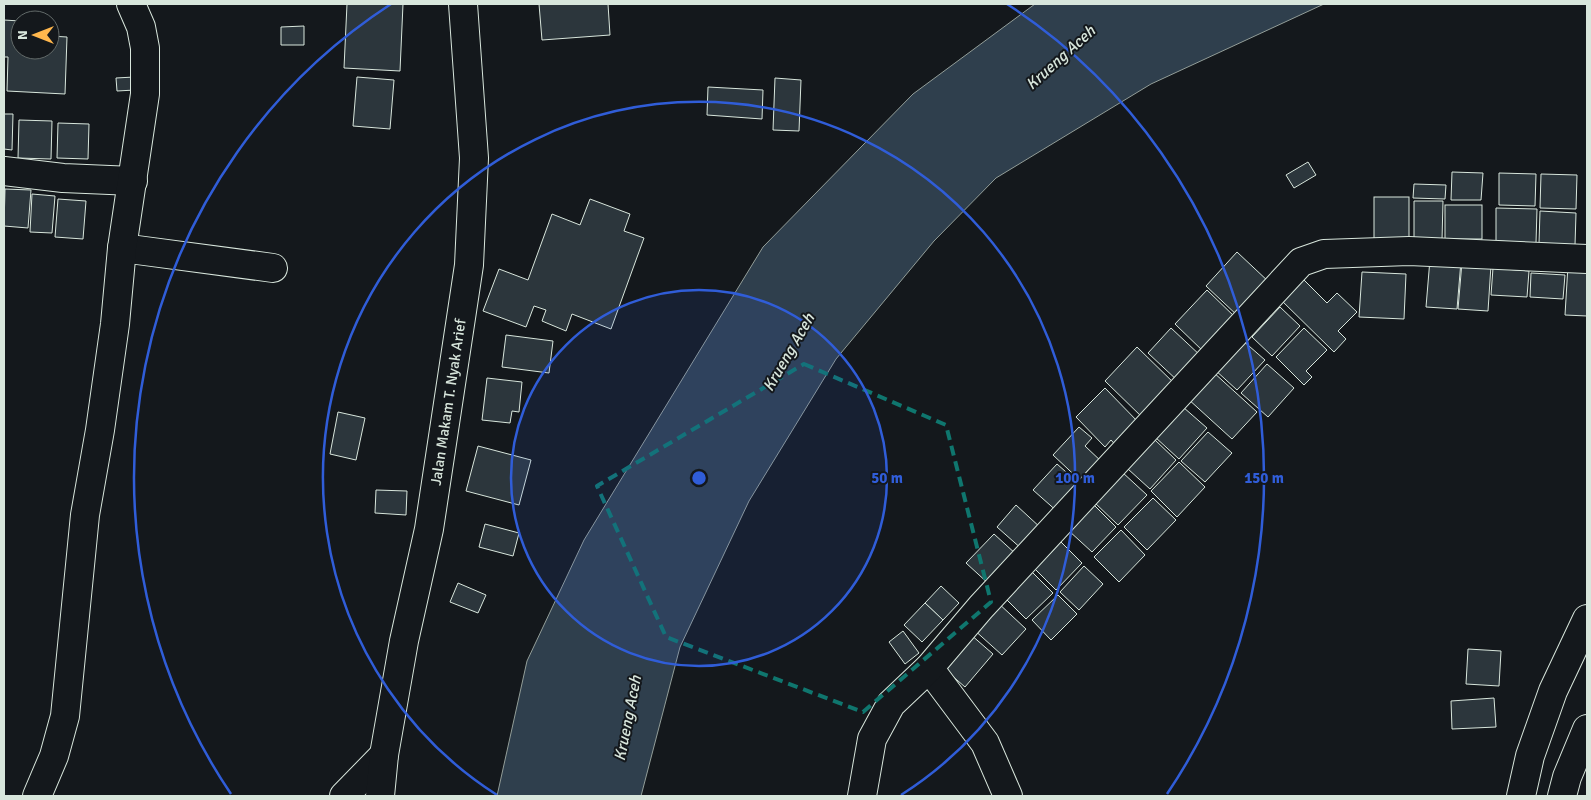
<svg xmlns="http://www.w3.org/2000/svg" width="1591" height="800" viewBox="0 0 1591 800" font-family="Signika,sans-serif">
	<style>
		.water { fill: #2f3f4d; stroke: #939e99 }
		.building { fill: #2c363c; stroke: #d8e6dc }
		.lines { fill: none; stroke-linecap: round; stroke-linejoin: round }
		.minor-casing { stroke: #d8e6dc; stroke-width: 30 }
		.highway-casing { stroke: #d8e6dc; stroke-width: 30 }
		.minor { stroke: #14181c; stroke-width: 28 }
		.highway { stroke: #14181c; stroke-width: 28 }
		.marked { fill: none; stroke: #0f766e; stroke-width: 4; stroke-dasharray: 10 6; stroke-linejoin: round }
		.ring { fill: none; stroke: #305dd8; stroke-width: 2.5 }
		.labels { text-anchor: middle; stroke-width: 4; stroke-linejoin: round; paint-order: stroke }
		.street-label { font-size: 15px; fill: #d8e6dc; stroke: #14181c }
		.water-label { font-size: 16px; font-style: italic; fill: #d8e6dc; stroke: #14181c }
		.centre { fill: #305dd8; stroke: #14181c; stroke-width: 2.5 }
		.ring-label { font-size: 15px; text-anchor: middle; font-weight: bold; fill: #305dd8; stroke: #14181c; stroke-width: 4; stroke-linejoin: round; paint-order: stroke }
	</style>
	<rect width="100%" height="100%" fill="#14181c"/>
	<!-- water -->
	<path class="water" d="M 1035,4 L 1324,4 L 1151,84 L 996,178 L 934,241 L 836,359 L 749,501 L 680,647 L 641,796 L 497,796 L 527,661 L 584,540 L 763,247 L 913,94 Z"/>
	<!-- building -->
	<g class="building">
		<path d="M 347,4 L 403,4 L 400,71 L 344,68 Z"/>
		<path d="M 539,4 L 608,4 L 610,35 L 542,40 Z"/>
		<path d="M 4,20 L 20,21 L 20,50 L 50,50 L 50,36 L 67,37 L 65,94 L 7,91 L 8,57 L 4,57 Z"/>
		<path d="M 304,26 L 304,45 L 281,45 L 281,27 Z"/>
		<path d="M 134,77 L 135,90 L 117,91 L 116,78 Z"/>
		<path d="M 357,77 L 394,80 L 390,129 L 353,126 Z"/>
		<path d="M 775,78 L 801,80 L 799,131 L 773,130 Z"/>
		<path d="M 708,87 L 763,90 L 762,119 L 707,115 Z"/>
		<path d="M 4,114 L 13,114 L 12,150 L 4,149 Z"/>
		<path d="M 19,120 L 52,121 L 51,159 L 18,158 Z"/>
		<path d="M 58,123 L 89,124 L 88,159 L 57,158 Z"/>
		<path d="M 1308,162 L 1316,175 L 1294,188 L 1286,175 Z"/>
		<path d="M 1452,172 L 1483,173 L 1481,200 L 1451,200 Z"/>
		<path d="M 1499,173 L 1536,174 L 1535,206 L 1499,205 Z"/>
		<path d="M 1541,174 L 1577,175 L 1576,209 L 1540,208 Z"/>
		<path d="M 1414,184 L 1446,185 L 1445,199 L 1413,198 Z"/>
		<path d="M 5,189 L 31,190 L 28,228 L 4,226 Z"/>
		<path d="M 32,194 L 55,196 L 52,233 L 30,232 Z"/>
		<rect x="1374" y="197" width="35" height="43"/>
		<path d="M 58,199 L 86,201 L 83,239 L 55,237 Z"/>
		<path d="M 590,199 L 630,214 L 624,231 L 644,238 L 611,329 L 572,314 L 566,331 L 542,321 L 546,310 L 534,306 L 526,327 L 483,311 L 499,269 L 528,280 L 552,214 L 580,225 Z"/>
		<path d="M 1414,201 L 1443,201 L 1442,240 L 1414,240 Z"/>
		<rect x="1445" y="205" width="37" height="34"/>
		<path d="M 1496,208 L 1537,209 L 1536,243 L 1496,241 Z"/>
		<path d="M 1540,211 L 1576,213 L 1575,245 L 1539,243 Z"/>
		<path d="M 1237,252 L 1270,283 L 1239,317 L 1206,286 Z"/>
		<path d="M 1430,259 L 1461,261 L 1457,309 L 1426,307 Z"/>
		<path d="M 1462,262 L 1491,265 L 1488,311 L 1458,309 Z"/>
		<path d="M 1568,265 L 1587,266 L 1587,316 L 1565,315 Z"/>
		<path d="M 1493,268 L 1529,271 L 1527,297 L 1491,295 Z"/>
		<path d="M 1362,272 L 1406,274 L 1404,319 L 1359,317 Z"/>
		<path d="M 1531,273 L 1565,275 L 1563,299 L 1530,297 Z"/>
		<path d="M 1299,275 L 1327,303 L 1337,293 L 1357,312 L 1338,331 L 1346,339 L 1334,352 L 1278,297 Z"/>
		<path d="M 1207,290 L 1237,319 L 1205,353 L 1175,324 Z"/>
		<path d="M 1280,307 L 1300,326 L 1272,356 L 1252,337 Z"/>
		<path d="M 1171,328 L 1202,357 L 1179,382 L 1148,353 Z"/>
		<path d="M 1304,328 L 1327,350 L 1306,371 L 1312,377 L 1304,385 L 1276,357 Z"/>
		<path d="M 506,335 L 553,341 L 549,373 L 502,367 Z"/>
		<path d="M 1241,339 L 1265,360 L 1237,390 L 1214,369 Z"/>
		<path d="M 1137,347 L 1178,387 L 1145,420 L 1105,381 Z"/>
		<path d="M 1267,364 L 1294,388 L 1268,417 L 1241,393 Z"/>
		<path d="M 1212,371 L 1257,412 L 1232,439 L 1187,398 Z"/>
		<path d="M 487,378 L 522,382 L 519,412 L 512,411 L 510,423 L 482,420 Z"/>
		<path d="M 1105,388 L 1141,425 L 1118,448 L 1111,440 L 1105,447 L 1076,417 Z"/>
		<path d="M 1183,407 L 1207,428 L 1179,459 L 1155,437 Z"/>
		<path d="M 338,412 L 365,418 L 356,460 L 330,454 Z"/>
		<path d="M 1079,427 L 1092,438 L 1085,446 L 1103,463 L 1084,484 L 1053,455 Z"/>
		<path d="M 1208,432 L 1232,453 L 1205,482 L 1181,461 Z"/>
		<path d="M 1154,439 L 1176,460 L 1150,489 L 1128,469 Z"/>
		<path d="M 478,446 L 531,460 L 519,505 L 466,491 Z"/>
		<path d="M 1179,462 L 1205,487 L 1177,517 L 1151,491 Z"/>
		<path d="M 1057,464 L 1083,487 L 1059,513 L 1033,490 Z"/>
		<path d="M 1122,472 L 1147,495 L 1118,525 L 1094,502 Z"/>
		<path d="M 376,490 L 407,491 L 406,515 L 375,513 Z"/>
		<path d="M 1153,498 L 1176,520 L 1147,550 L 1124,527 Z"/>
		<path d="M 1093,504 L 1116,527 L 1092,552 L 1068,530 Z"/>
		<path d="M 1016,505 L 1042,529 L 1023,550 L 997,527 Z"/>
		<path d="M 485,524 L 519,533 L 513,556 L 479,547 Z"/>
		<path d="M 1121,530 L 1145,555 L 1119,582 L 1094,557 Z"/>
		<path d="M 994,534 L 1017,555 L 990,585 L 966,563 Z"/>
		<path d="M 1061,542 L 1082,563 L 1056,590 L 1035,569 Z"/>
		<path d="M 1084,566 L 1103,584 L 1079,610 L 1060,592 Z"/>
		<path d="M 1029,569 L 1053,593 L 1026,619 L 1003,596 Z"/>
		<path d="M 458,583 L 486,595 L 478,613 L 450,602 Z"/>
		<path d="M 941,586 L 959,603 L 943,620 L 925,603 Z"/>
		<path d="M 1058,595 L 1077,614 L 1051,640 L 1032,620 Z"/>
		<path d="M 996,601 L 1026,629 L 1002,655 L 972,628 Z"/>
		<path d="M 925,603 L 943,620 L 922,642 L 904,625 Z"/>
		<path d="M 903,631 L 919,653 L 905,664 L 889,642 Z"/>
		<path d="M 970,634 L 993,654 L 965,687 L 942,667 Z"/>
		<path d="M 1468,649 L 1501,651 L 1499,686 L 1466,684 Z"/>
		<path d="M 1494,698 L 1496,727 L 1452,729 L 1451,701 Z"/>
	</g>
	<g class="lines">
		<defs>
			<g id="minor">
				<path d="M 4,171 L 63,178 L 133,181"/>
				<path d="M 122,248 L 273,268"/>
				<path d="M 929,668 L 985,743 L 1008,796"/>
				<path d="M 37,796 L 54,756 L 65,716 L 85,515 L 100,430 L 115,324 L 122,248 L 145,94 L 145,48 L 141,27 L 131,4"/>
				<path d="M 344,796 L 384,755"/>
				<path id="s1" d="M 380,796 L 384,755 L 404,641 L 429,529 L 469,265 L 474,158 L 463,4"/>
				<path d="M 862,796 L 872,739 L 891,704 L 929,668 L 981,607 L 1301,262 L 1324,254 L 1409,251 L 1587,259"/>
			</g>
			<g id="highway">
				<path d="M 1521,796 L 1530,756 L 1553,691 L 1587,619"/>
				<path d="M 1562,796 L 1567,777 L 1587,729"/>
			</g>
		</defs>
		<!-- minor casing -->
		<use href="#minor" class="minor-casing"/>
		<!-- highway casing -->
		<use href="#highway" class="highway-casing"/>
		<!-- minor -->
		<use href="#minor" class="minor"/>
		<!-- highway -->
		<use href="#highway" class="highway"/>
	</g>
	<!-- marked area -->
	<path class="marked" d="M 804,364 L 946,425 L 991,602 L 863,712 L 666,637 L 597,486 Z"/>
	<!-- distance rings -->
	<circle cx="699" cy="478" r="188" fill="#305dd8" fill-opacity=".12"/>
	<g class="ring">
		<circle cx="699" cy="478" r="188"/>
		<path d="M497 795A376 376 0 1 1 901 795"/>
		<path d="M231 794A565 565 0 0 1 391 4M1007 4A565 565 0 0 1 1167 794"/>
	</g>
	<g class="labels">
		<!-- street labels -->
		<g class="street-label">
			<text dy="5" stroke="none"><textPath href="#s1" startOffset="400">Jalan Makam T. Nyak Arief</textPath></text>
		</g>
		<!-- water labels -->
		<g class="water-label">
			<text transform="translate(1060 57) rotate(-42)" y="6">Krueng Aceh</text>
			<text transform="translate(788 352) rotate(-60)" y="6">Krueng Aceh</text>
			<text transform="translate(627 718) rotate(-79)" y="6">Krueng Aceh</text>
		</g>
	</g>
	<circle cx="699" cy="478" r="8" class="centre"/>
	<g class="ring-label">
		<text x="887" y="483">50 m</text>
		<text x="1075" y="483">100 m</text>
		<text x="1264" y="483">150 m</text>
	</g>
	<!-- border -->
	<rect width="1591" height="800" fill="none" stroke="#d8e6dc" stroke-width="10"/>
	<!-- north arrow -->
	<g transform="translate(35 35) rotate(270)"><circle r="24" fill="#14181c" stroke="#626a69"/>
	<path d="M0-4L9 19L0 12L-9 19Z" fill="#ffb74d"/>
	<text y="-8" font-size="14" font-weight="bold" text-anchor="middle" fill="#d8e6dc">N</text>
	</g>
</svg>
